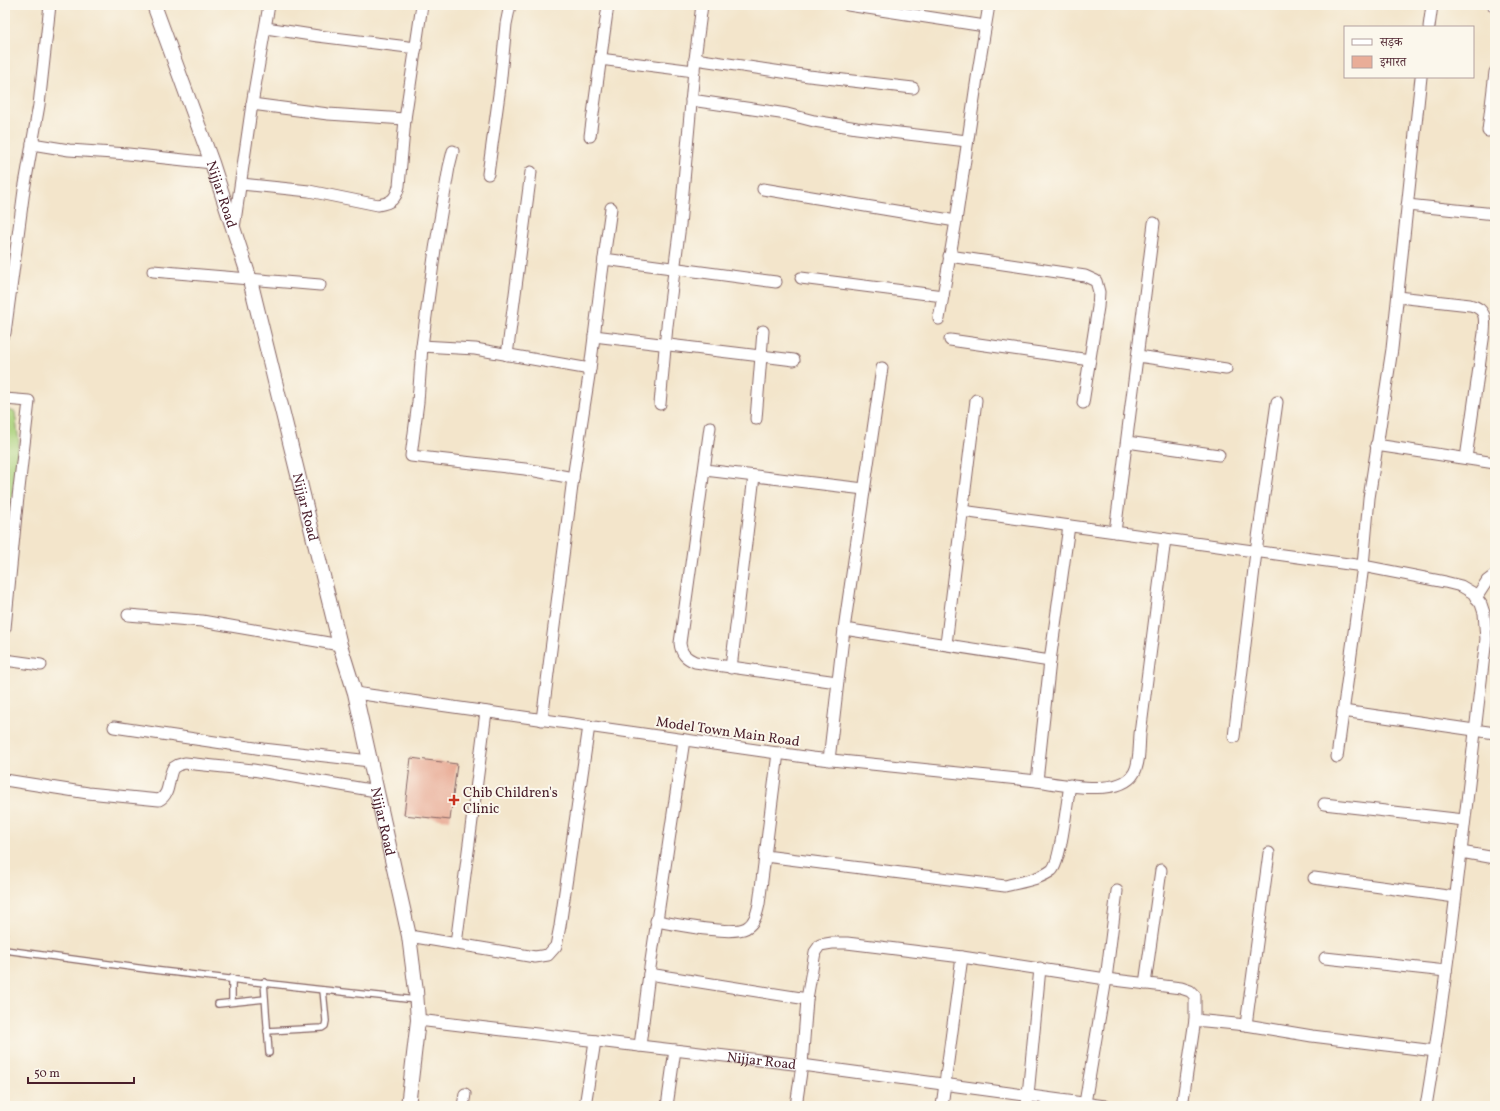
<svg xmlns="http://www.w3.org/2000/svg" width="1500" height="1111" viewBox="0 0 1500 1111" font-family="Vollkorn,'Noto Serif Devanagari',serif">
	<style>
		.green { fill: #aad17b; stroke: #7a7853 }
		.building { fill: #e9ad98 }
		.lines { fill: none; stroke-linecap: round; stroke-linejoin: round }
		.service-casing { stroke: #856463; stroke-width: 8 }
		.minor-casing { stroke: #856463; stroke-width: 13 }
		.tertiary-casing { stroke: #856463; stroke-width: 16 }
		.service { stroke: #fff; stroke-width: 5.5 }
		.minor { stroke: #fff; stroke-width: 11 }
		.tertiary { stroke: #fff; stroke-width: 14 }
		.poi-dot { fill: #c8321e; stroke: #fbf7ec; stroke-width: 1.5 }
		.labels { text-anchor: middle; stroke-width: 4; stroke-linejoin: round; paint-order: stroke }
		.street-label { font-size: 14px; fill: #4a1f2b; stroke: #fbf7ec }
		.poi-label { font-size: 14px; fill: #4a1f2b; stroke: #fbf7ec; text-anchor: start }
	</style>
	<rect width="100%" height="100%" fill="#fbf7ec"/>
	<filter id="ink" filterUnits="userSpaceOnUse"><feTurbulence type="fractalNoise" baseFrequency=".025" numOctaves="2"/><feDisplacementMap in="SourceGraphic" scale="8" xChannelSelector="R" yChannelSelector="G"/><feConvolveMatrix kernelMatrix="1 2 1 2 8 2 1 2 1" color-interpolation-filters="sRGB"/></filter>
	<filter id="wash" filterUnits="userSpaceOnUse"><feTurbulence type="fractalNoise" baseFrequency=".012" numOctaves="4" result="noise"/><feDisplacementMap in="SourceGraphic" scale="16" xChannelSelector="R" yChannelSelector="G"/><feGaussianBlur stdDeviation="0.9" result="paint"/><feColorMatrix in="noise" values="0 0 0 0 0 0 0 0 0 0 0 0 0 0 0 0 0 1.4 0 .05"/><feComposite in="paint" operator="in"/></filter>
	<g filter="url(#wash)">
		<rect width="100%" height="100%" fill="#f3e5cb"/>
		<!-- green -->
		<path class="green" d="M 5,409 L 15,412 L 19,442 L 5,558 Z"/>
		<g id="blocks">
			<!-- building -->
			<path class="building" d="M 411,758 L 457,764 L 450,820 L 404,815 Z"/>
		</g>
	</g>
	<g filter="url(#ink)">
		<use href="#blocks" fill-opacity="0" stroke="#856463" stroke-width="1"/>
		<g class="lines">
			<defs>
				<g id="service">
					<path d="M 5,922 L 5,931"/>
					<path d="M 5,950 L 153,970 L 315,989 L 416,1000"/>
					<path d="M 232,978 L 232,1002"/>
					<path d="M 264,982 L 269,1053"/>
					<path d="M 218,1004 L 265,999"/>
					<path d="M 267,1031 L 322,1028 L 325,1026 L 326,1021 L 323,990"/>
				</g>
				<g id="minor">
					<path d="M 848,5 L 985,26"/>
					<path d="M 1493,5 L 1495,5"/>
					<path d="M 1429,27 L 1432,5"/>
					<path d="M 266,28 L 318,36 L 416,48"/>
					<path d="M 600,59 L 694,71"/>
					<path d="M 695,59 L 809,76 L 913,88"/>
					<path d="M 691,100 L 787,114 L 814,121 L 857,128 L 967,141"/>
					<path d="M 252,104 L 328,114 L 405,119"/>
					<path d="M 1488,131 L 1495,72"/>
					<path d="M 590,136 L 608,5"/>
					<path d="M 32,144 L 69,150 L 128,154 L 212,163"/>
					<path d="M 453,151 L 449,167 L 435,249 L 422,346 L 418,402 L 411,456 L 525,469 L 573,478"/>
					<path d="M 488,174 L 500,87 L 506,24 L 510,5"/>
					<path d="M 241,184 L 309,191 L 378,205 C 391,203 396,199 399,186 L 405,119 L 422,5"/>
					<path d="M 763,189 L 956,221"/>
					<path d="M 1407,205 L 1495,214"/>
					<path d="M 234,228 L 252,104 L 269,5"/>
					<path d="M 949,256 L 1085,276 L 1096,281 L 1099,292 L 1098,307 L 1083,403"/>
					<path d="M 604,259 L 776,282"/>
					<path d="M 153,271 L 320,285"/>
					<path d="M 801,278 L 943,296"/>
					<path d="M 1398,297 L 1470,305 C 1487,309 1485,319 1484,333 L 1466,458"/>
					<path d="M 939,319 L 956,221 L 977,78 L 989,5"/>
					<path d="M 5,333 L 24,190 L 39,105 L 50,5"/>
					<path d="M 594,336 L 794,360"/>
					<path d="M 950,340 L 1090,360"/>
					<path d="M 422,346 L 475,349 L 590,369"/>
					<path d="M 507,355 L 531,172"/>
					<path d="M 1138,356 L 1226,369"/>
					<path d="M 5,399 L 29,401 L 16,515 L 5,628"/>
					<path d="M 660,404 L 667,326 L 680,225 L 695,59 L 702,5"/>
					<path d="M 756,419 L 763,331"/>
					<path d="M 710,427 L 680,643 C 681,654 686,658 695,662 L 837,682"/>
					<path d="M 1127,442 L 1219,455"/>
					<path d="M 1376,445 L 1495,463"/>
					<path d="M 705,470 L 864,489"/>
					<path d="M 962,511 L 1363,566 L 1445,582 L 1461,586 L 1473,593 L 1481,604 L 1484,613 L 1486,639 C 1467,794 1452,951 1426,1106"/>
					<path d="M 1115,532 L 1154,223"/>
					<path d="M 1476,598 L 1487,581 L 1495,575"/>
					<path d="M 128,615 L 202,621 L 340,645"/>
					<path d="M 844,629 L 1050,661"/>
					<path d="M 946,644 L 976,400"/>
					<path d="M 5,660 L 41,665"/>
					<path d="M 731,668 L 754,476"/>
					<path d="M 355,693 L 812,758 L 1037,781 C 1060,784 1120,798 1134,773 C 1140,763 1139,746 1140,734 L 1165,539"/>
					<path d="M 1343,711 L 1495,733"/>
					<path d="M 542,720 L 573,478 L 590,369 L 602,273 L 611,208"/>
					<path d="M 114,727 L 263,749 L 370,761"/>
					<path d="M 1234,737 L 1256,552 L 1277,402"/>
					<path d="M 1337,757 L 1363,566 L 1369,498 L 1392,349 L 1421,77"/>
					<path d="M 829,760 L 844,629 L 882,368"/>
					<path d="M 5,780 L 88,793 L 159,800 C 171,794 167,779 173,768 L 178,765 L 185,763 L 253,770 L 376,791"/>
					<path d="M 1037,781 L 1050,661 L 1069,526"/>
					<path d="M 1324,804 L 1464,820"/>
					<path d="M 1461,852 L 1495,858"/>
					<path d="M 765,856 L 1005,886 C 1020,882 1039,880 1052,870 C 1061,861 1067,801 1070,785"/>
					<path d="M 1314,878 L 1455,897"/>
					<path d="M 656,921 C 675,924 731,936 746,928 C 755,923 757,913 759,904 L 778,753"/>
					<path d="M 409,936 L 535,957 L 548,955 L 556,946 L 560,926 L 589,726"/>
					<path d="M 456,944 L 486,712"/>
					<path d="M 1325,958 L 1446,971"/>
					<path d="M 649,974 L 807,999"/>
					<path d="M 1145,984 L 1161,870"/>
					<path id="s1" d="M 418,1020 L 802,1065 L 1105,1106"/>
					<path d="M 1195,1020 L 1246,1025 L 1312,1036 L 1435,1051"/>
					<path d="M 1246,1025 L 1269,853"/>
					<path d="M 640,1046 L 649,974 L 684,740"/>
					<path d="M 1085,1103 L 1106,979 L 1117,891"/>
					<path d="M 463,1106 L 465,1094"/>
					<path d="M 585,1106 L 595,1041"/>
					<path d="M 667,1106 L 675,1050"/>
					<path d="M 796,1106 L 802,1065 L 807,999 L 815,952 L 820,945 L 832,943 L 847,943 L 962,957 L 1106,979 L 1181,988 L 1190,991 L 1195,996 L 1195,1020 L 1182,1106"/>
					<path d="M 942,1106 L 962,957"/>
					<path d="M 1027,1106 L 1040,968"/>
				</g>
				<g id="tertiary">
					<path id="s2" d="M 154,5 L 212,163 L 250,280 L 340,645 L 355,693 L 409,936 L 416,991 L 418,1020 L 408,1106"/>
				</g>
			</defs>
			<!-- service casing -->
			<use href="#service" class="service-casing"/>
			<!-- minor casing -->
			<use href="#minor" class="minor-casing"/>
			<!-- tertiary casing -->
			<use href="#tertiary" class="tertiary-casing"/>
			<!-- service -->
			<use href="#service" class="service"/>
			<!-- minor -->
			<use href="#minor" class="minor"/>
			<!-- tertiary -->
			<use href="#tertiary" class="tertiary"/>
		</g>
	</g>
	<!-- markers -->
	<path class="poi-dot" d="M452 794h4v4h4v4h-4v4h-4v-4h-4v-4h4z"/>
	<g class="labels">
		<!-- street labels -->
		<g class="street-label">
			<text dy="5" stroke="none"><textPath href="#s2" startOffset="201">Nijjar Road</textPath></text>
			<text dy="5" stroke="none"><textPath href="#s2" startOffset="525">Nijjar Road</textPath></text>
			<text transform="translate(728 731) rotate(8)" y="5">Model Town Main Road</text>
			<text dy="5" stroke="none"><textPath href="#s2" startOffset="849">Nijjar Road</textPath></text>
			<text dy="5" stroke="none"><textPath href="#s1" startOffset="346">Nijjar Road</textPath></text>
		</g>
		<!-- poi labels -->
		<g class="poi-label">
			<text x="463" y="797">Chib Children's<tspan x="463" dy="16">Clinic</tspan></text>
		</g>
	</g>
	<!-- margin -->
	<rect width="1500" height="1111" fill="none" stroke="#fbf7ec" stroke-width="20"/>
	<!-- legend -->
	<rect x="1344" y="26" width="130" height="52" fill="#fbf7ec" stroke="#b4a19f"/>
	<rect x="1352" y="39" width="20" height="6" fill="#ffffff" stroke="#b4a19f"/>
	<text x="1380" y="46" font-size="12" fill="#4a1f2b">सड़क</text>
	<rect x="1352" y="56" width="20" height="12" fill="#e9ad98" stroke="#b4a19f"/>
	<text x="1380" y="66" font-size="12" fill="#4a1f2b">इमारत</text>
	<!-- scale -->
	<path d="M28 1077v6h106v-6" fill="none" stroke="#4a1f2b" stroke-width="2"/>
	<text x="34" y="1077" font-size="12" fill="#4a1f2b" stroke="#fbf7ec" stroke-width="3" paint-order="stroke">50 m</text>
</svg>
